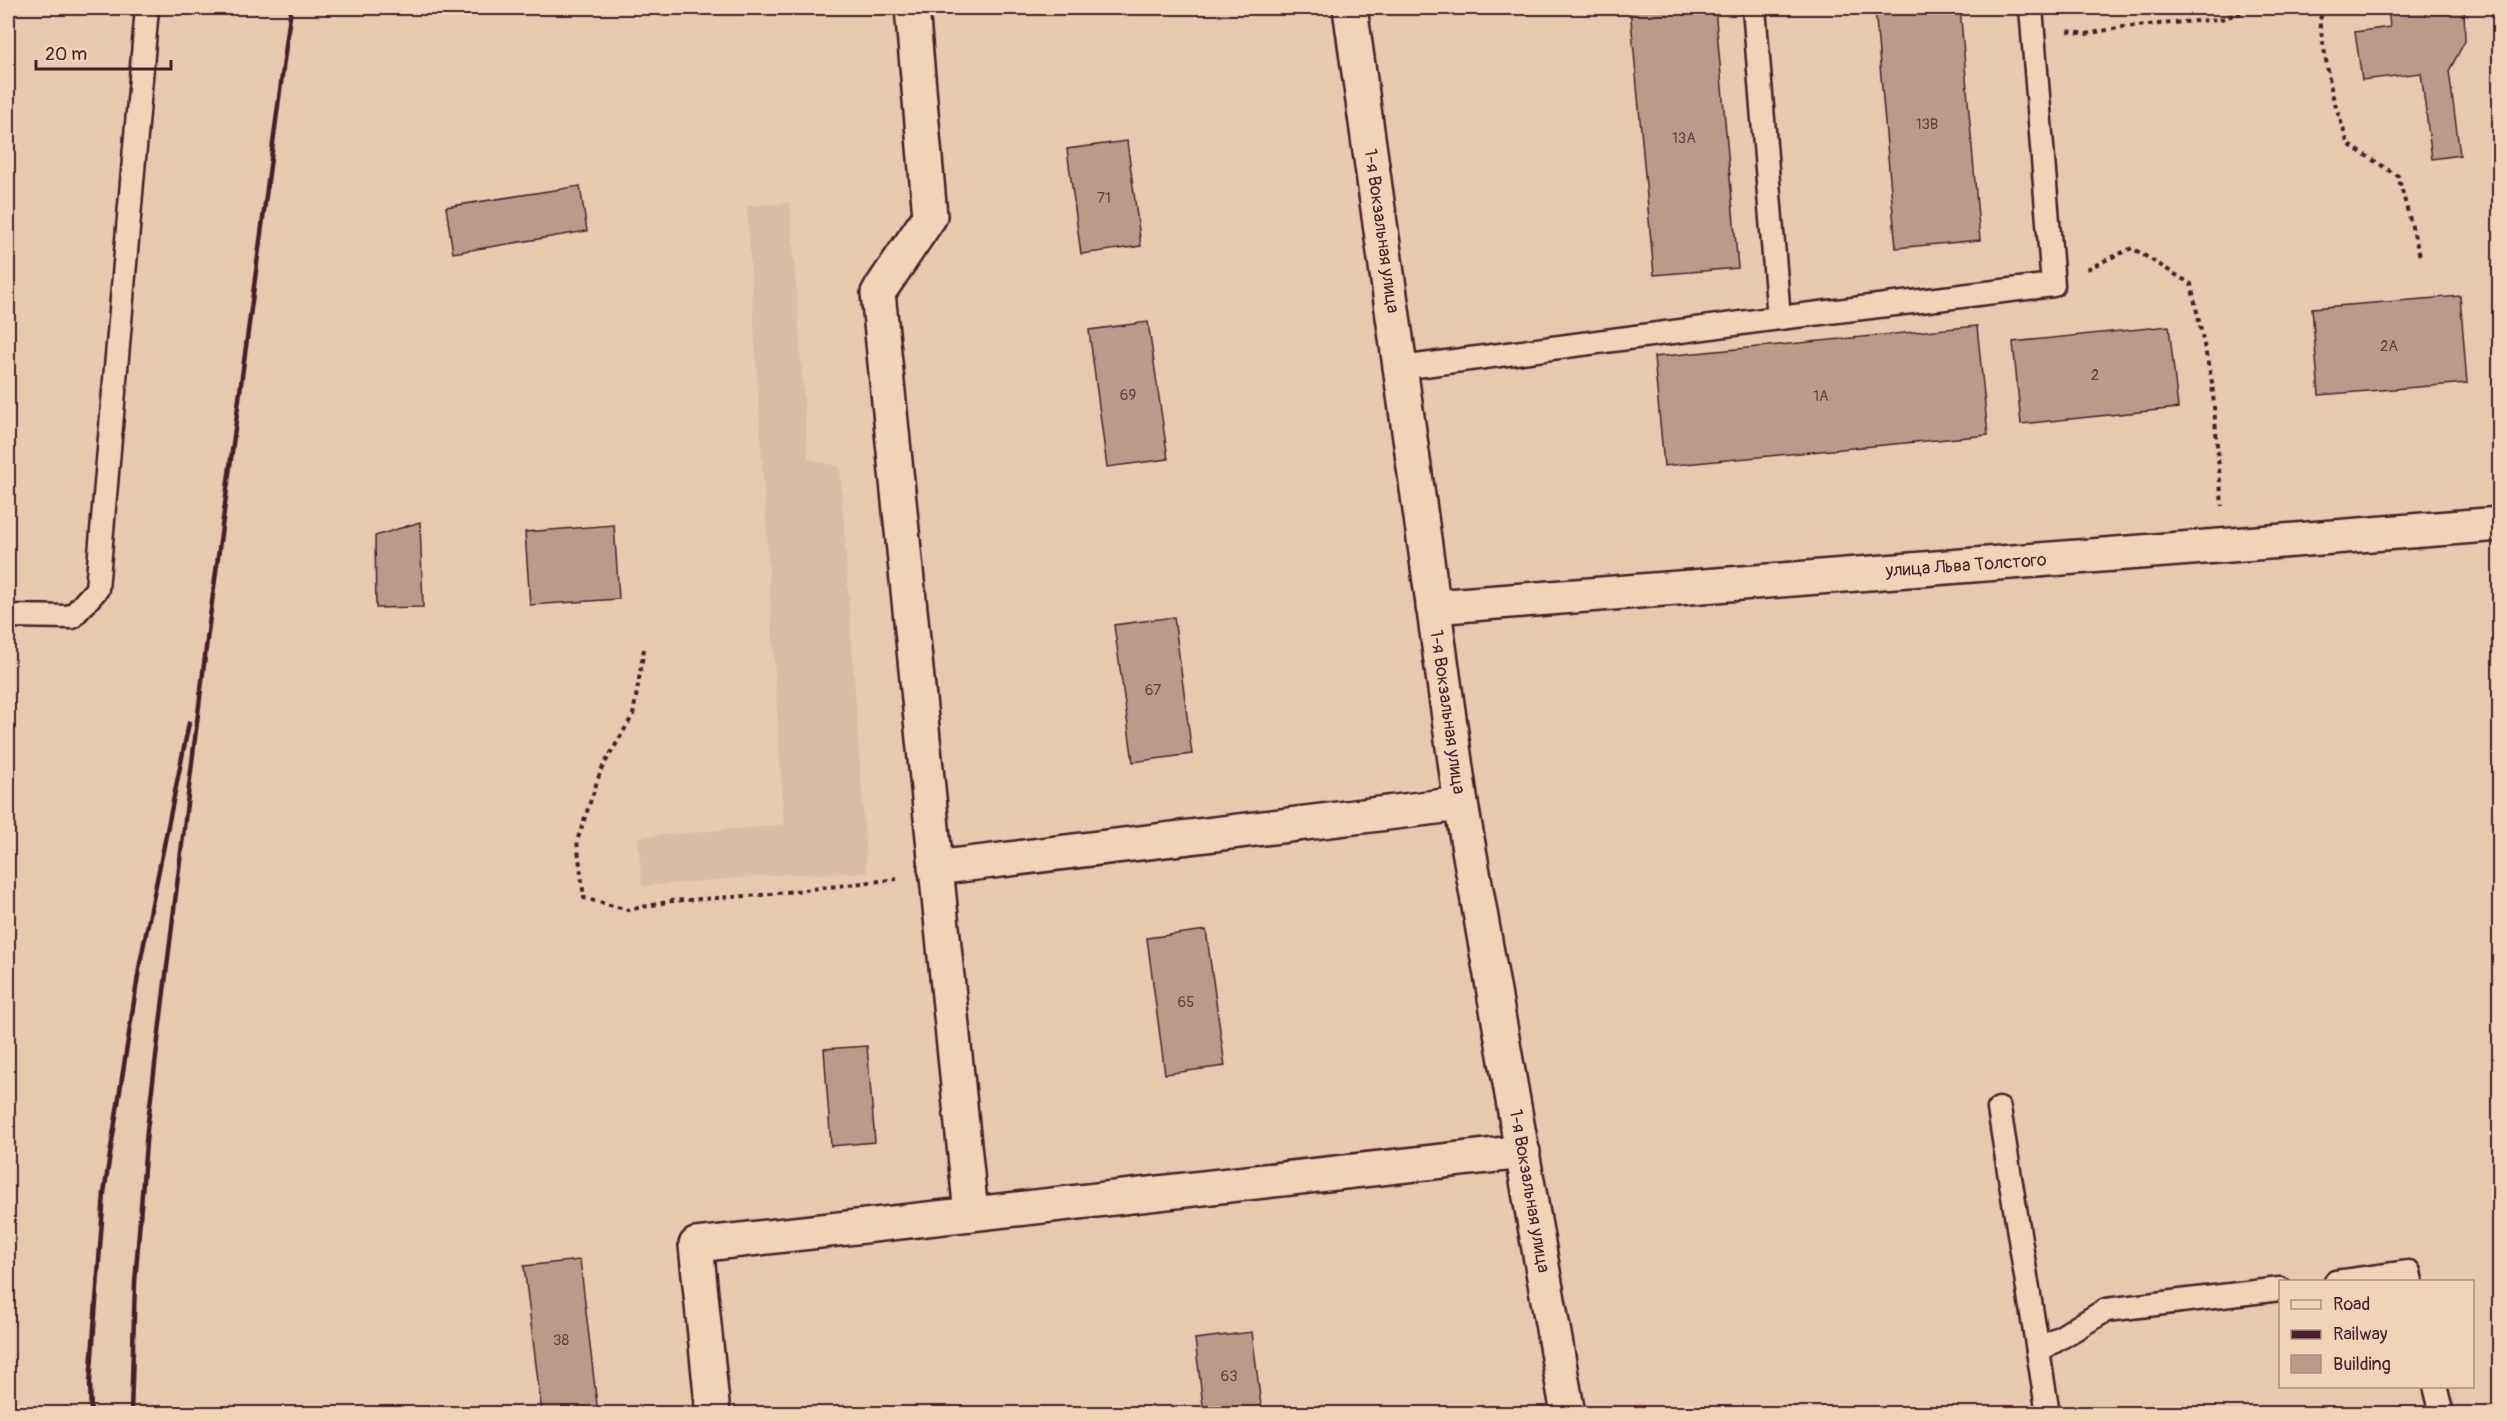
<svg xmlns="http://www.w3.org/2000/svg" width="2507" height="1421" viewBox="0 0 2507 1421" font-family="Pangolin,sans-serif">
	<style>
		.built { fill: #dabba4 }
		.building { fill: #bc9a8a; stroke: #4a1f2b; stroke-width: 1.5 }
		.lines { fill: none; stroke-linecap: round; stroke-linejoin: round }
		.lane-casing { stroke: #4a1f2b; stroke-width: 27 }
		.street-casing { stroke: #4a1f2b; stroke-width: 38 }
		.secondary-casing { stroke: #4a1f2b; stroke-width: 38 }
		.path { stroke: #4a1f2b; stroke-width: 4; stroke-dasharray: 4.5 4.5; stroke-linecap: butt }
		.lane { stroke: #f1d4b7; stroke-width: 22 }
		.street { stroke: #f1d4b7; stroke-width: 33 }
		.secondary { stroke: #f1d4b7; stroke-width: 33 }
		.rail { stroke: #4a1f2b; stroke-width: 4.5 }
		.labels { text-anchor: middle; stroke-width: 6; stroke-linejoin: round; paint-order: stroke }
		.number-label { font-size: 15px; fill: #663e43 }
		.street-label { font-size: 18px; fill: #4a1f2b; stroke: #f1d4b7 }
	</style>
	<rect width="100%" height="100%" fill="#e7c9af"/>
	<filter id="ink" filterUnits="userSpaceOnUse"><feTurbulence type="fractalNoise" baseFrequency=".0167" numOctaves="2"/><feDisplacementMap in="SourceGraphic" scale="12" xChannelSelector="R" yChannelSelector="G"/><feConvolveMatrix kernelMatrix="1 2 1 2 8 2 1 2 1" color-interpolation-filters="sRGB"/></filter>
	<g filter="url(#ink)">
		<!-- built -->
		<path class="built" d="M 790,203 L 808,459 L 840,467 L 867,873 L 788,874 L 642,886 L 638,837 L 784,825 L 747,206 Z"/>
		<!-- building -->
		<g class="building">
			<path d="M 1630,8 L 1715,8 L 1738,268 L 1654,275 Z"/>
			<path d="M 1875,8 L 1960,8 L 1980,240 L 1896,248 Z"/>
			<path d="M 2388,8 L 2464,8 L 2465,41 L 2449,71 L 2460,155 L 2432,159 L 2421,73 L 2362,80 L 2355,32 L 2390,27 Z"/>
			<path d="M 1127,141 L 1141,246 L 1081,254 L 1067,149 Z"/>
			<path d="M 580,186 L 587,231 L 453,253 L 446,207 Z"/>
			<path d="M 2460,296 L 2467,383 L 2319,395 L 2312,308 Z"/>
			<path d="M 1148,322 L 1168,459 L 1107,467 L 1089,330 Z"/>
			<path d="M 1977,326 L 1988,435 L 1664,466 L 1654,357 Z"/>
			<path d="M 2169,326 L 2178,408 L 2021,424 L 2013,342 Z"/>
			<path d="M 420,522 L 423,607 L 376,608 L 375,536 Z"/>
			<path d="M 614,525 L 619,599 L 530,605 L 525,532 Z"/>
			<path d="M 1174,617 L 1192,754 L 1133,762 L 1114,625 Z"/>
			<path d="M 1206,930 L 1225,1066 L 1165,1074 L 1147,938 Z"/>
			<path d="M 867,1046 L 875,1142 L 831,1146 L 824,1049 Z"/>
			<path d="M 580,1260 L 598,1414 L 542,1414 L 524,1266 Z"/>
			<path d="M 1252,1332 L 1262,1414 L 1204,1414 L 1195,1339 Z"/>
		</g>
		<g class="lines">
			<defs>
				<g id="lane">
					<path d="M 1754,8 L 1779,318"/>
					<path d="M 1401,368 L 1779,318 L 2053,285 L 2031,8"/>
					<path d="M 8,616 L 72,617 L 97,589 L 147,8"/>
					<path d="M 1999,1109 L 2038,1351"/>
					<path d="M 2336,1282 L 2409,1272 L 2411,1282"/>
					<path d="M 2435,1386 L 2442,1414"/>
					<path d="M 2048,1414 L 2038,1351 L 2106,1310 L 2280,1289"/>
				</g>
				<g id="street">
					<path d="M 912,8 L 930,216 L 878,293 L 971,1214"/>
					<path d="M 1433,607 L 2500,524"/>
					<path d="M 935,868 L 1461,804"/>
					<path d="M 713,1414 L 696,1245 L 1523,1152"/>
				</g>
				<path id="secondary" d="M 1350,8 L 1461,804 L 1568,1414"/>
			</defs>
			<!-- lane casing -->
			<use href="#lane" class="lane-casing"/>
			<!-- street casing -->
			<use href="#street" class="street-casing"/>
			<!-- secondary casing -->
			<use href="#secondary" class="secondary-casing"/>
			<!-- path -->
			<g class="path">
				<path d="M 2327,8 L 2319,20 L 2332,94 L 2348,144 L 2398,176 L 2420,256"/>
				<path d="M 2068,31 L 2086,34 L 2123,27 L 2221,19 L 2256,8"/>
				<path d="M 2087,269 L 2132,248 L 2191,284 L 2212,382 L 2222,506"/>
				<path d="M 644,649 L 633,715 L 601,770 L 577,841 L 584,898 L 628,910 L 672,901 L 761,895 L 897,879"/>
			</g>
			<!-- lane -->
			<use href="#lane" class="lane"/>
			<!-- street -->
			<use href="#street" class="street"/>
			<!-- secondary -->
			<use href="#secondary" class="secondary"/>
			<!-- rail -->
			<g class="rail">
				<path d="M 91,1414 L 90,1383 L 104,1193 L 140,963 L 189,723"/>
				<path d="M 131,1414 L 135,1283 L 147,1130 L 208,632 L 291,8"/>
			</g>
		</g>
	</g>
	<g class="labels">
		<!-- number labels -->
		<g class="number-label">
			<text x="1927" y="129">13В</text>
			<text x="1684" y="143">13А</text>
			<text x="1104" y="203">71</text>
			<text x="2389" y="351">2А</text>
			<text x="2095" y="380">2</text>
			<text x="1128" y="400">69</text>
			<text x="1821" y="401">1А</text>
			<text x="1153" y="695">67</text>
			<text x="1186" y="1007">65</text>
			<text x="561" y="1345">38</text>
			<text x="1229" y="1381">63</text>
		</g>
		<!-- street labels -->
		<g class="street-label">
			<text transform="translate(1382 231) rotate(82)" y="6">1-я Вокзальная улица</text>
			<text transform="translate(1966 565) rotate(-4)" y="6">улица Льва Толстого</text>
			<text transform="translate(1448 712) rotate(82)" y="6">1-я Вокзальная улица</text>
			<text transform="translate(1530 1191) rotate(80)" y="6">1-я Вокзальная улица</text>
		</g>
	</g>
	<!-- margin -->
	<rect width="2507" height="1421" fill="none" stroke="#f1d4b7" stroke-width="30"/>
	<rect x="15" y="15" width="2477" height="1391" fill="none" stroke="#4a1f2b" stroke-width="2" filter="url(#ink)"/>
	<!-- legend -->
	<rect x="2279" y="1280" width="195" height="108" fill="#f1d4b7" stroke="#ae8c7f" stroke-width="1.5"/>
	<rect x="2291" y="1300" width="30" height="9" fill="#f1d4b7" stroke="#ae8c7f" stroke-width="1.5"/>
	<text x="2333" y="1310" font-size="18" fill="#4a1f2b">Road</text>
	<rect x="2291" y="1330" width="30" height="9" fill="#4a1f2b" stroke="#ae8c7f" stroke-width="1.5"/>
	<text x="2333" y="1340" font-size="18" fill="#4a1f2b">Railway</text>
	<rect x="2291" y="1355" width="30" height="18" fill="#bc9a8a" stroke="#ae8c7f" stroke-width="1.5"/>
	<text x="2333" y="1370" font-size="18" fill="#4a1f2b">Building</text>
	<!-- scale -->
	<path d="M36 60v9h135v-9" fill="none" stroke="#4a1f2b" stroke-width="3"/>
	<text x="45" y="60" font-size="18" fill="#4a1f2b" stroke="#f1d4b7" stroke-width="4.5" paint-order="stroke">20 m</text>
</svg>
